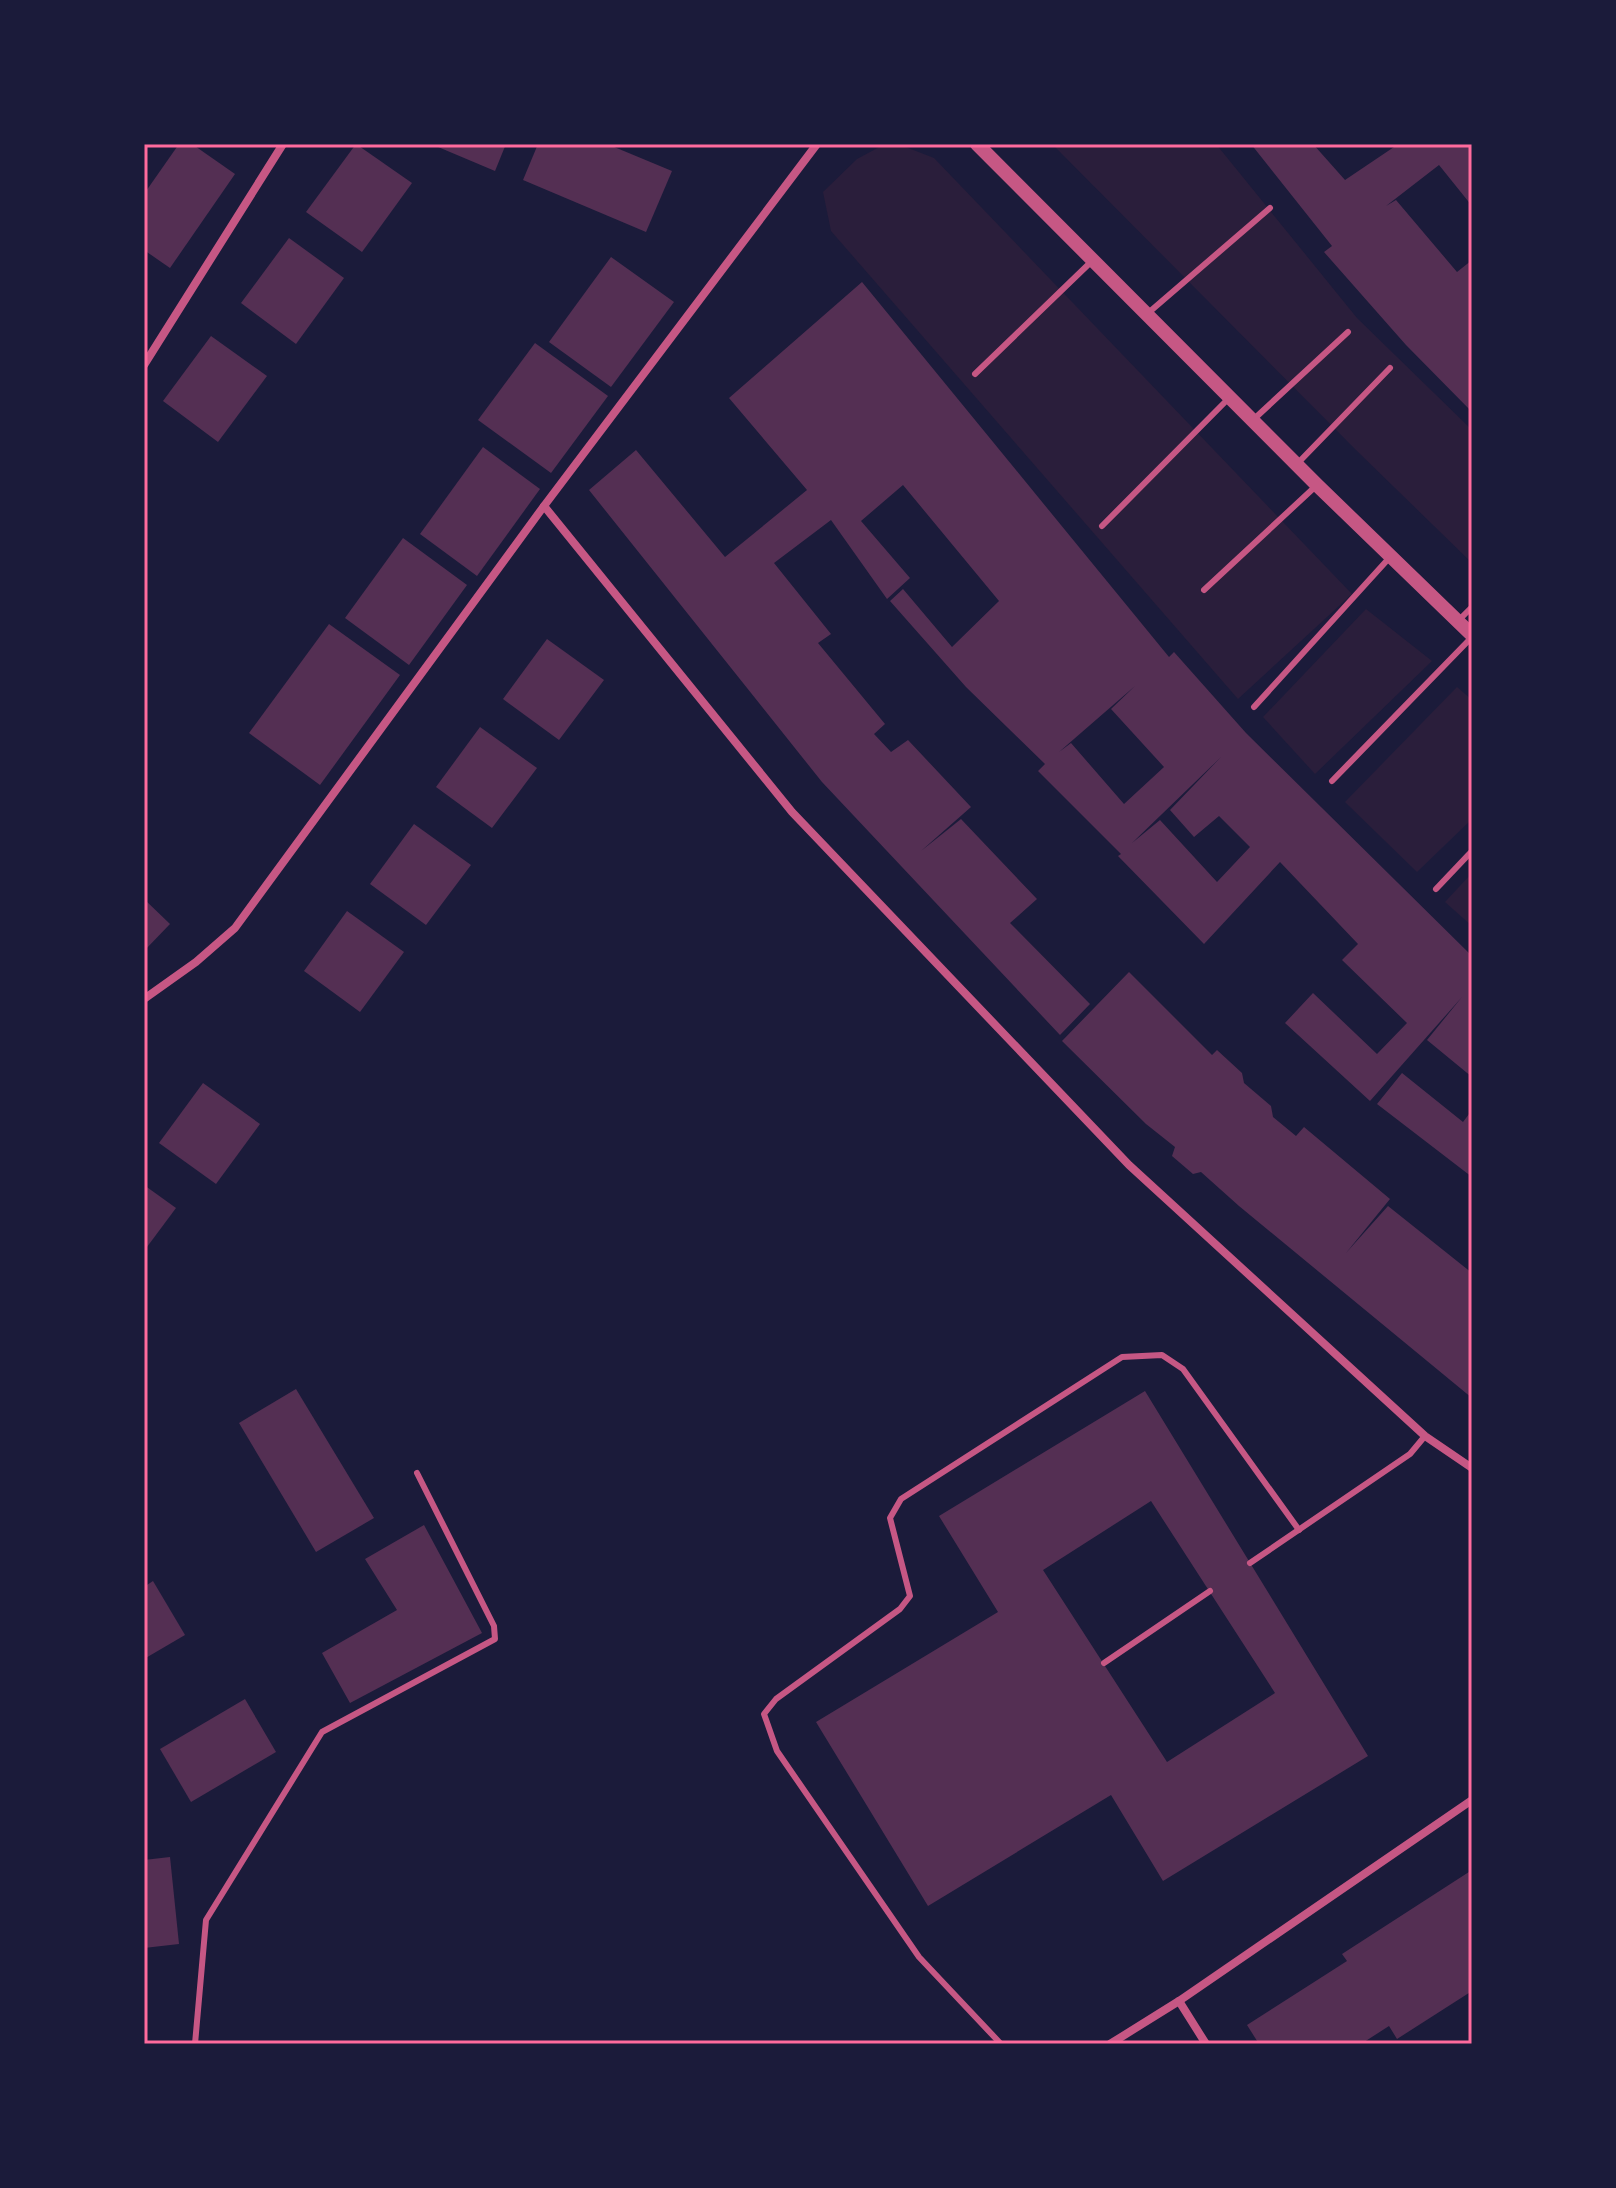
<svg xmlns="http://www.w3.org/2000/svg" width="1616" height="2188" viewBox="0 0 1616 2188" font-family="'Varela Round',sans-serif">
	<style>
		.green { fill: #2a1e3b }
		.building { fill: #542f53; fill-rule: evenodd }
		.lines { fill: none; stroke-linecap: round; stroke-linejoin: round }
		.service { stroke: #c65784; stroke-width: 6 }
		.minor { stroke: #c65784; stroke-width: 8 }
		.tertiary { stroke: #c65784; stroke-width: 14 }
		.neatline { fill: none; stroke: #ff6b9d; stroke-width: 3 }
	</style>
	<rect width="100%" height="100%" fill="#1b1b3a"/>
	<!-- green -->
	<g class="green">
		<path d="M 885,144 L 898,144 L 934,158 L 1352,594 L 1238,699 L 831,231 L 823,192 L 857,159 Z"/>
		<path d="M 1052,144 L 1216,144 L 1357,318 L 1472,430 L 1472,563 L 1356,450 Z"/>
		<path d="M 1366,609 L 1432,661 L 1315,774 L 1263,717 Z"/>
		<path d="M 1457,687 L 1472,700 L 1472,819 L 1417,872 L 1345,802 Z"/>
		<path d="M 1472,873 L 1472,926 L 1445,902 Z"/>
	</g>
	<!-- building -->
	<g class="building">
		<path d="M 179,144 L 192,144 L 235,174 L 170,268 L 144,250 L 144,194 Z"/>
		<path d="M 356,144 L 412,183 L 362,252 L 306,212 Z"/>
		<path d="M 431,144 L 506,144 L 495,171 Z"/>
		<path d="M 538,144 L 607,144 L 672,171 L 646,232 L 523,180 Z"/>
		<path d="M 1251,144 L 1313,144 L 1345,180 L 1394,147 L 1392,144 L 1472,145 L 1472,206 L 1439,165 L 1386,206 L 1396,200 L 1457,272 L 1472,260 L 1472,412 L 1406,345 L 1324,252 L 1332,246 Z"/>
		<path d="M 289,238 L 344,278 L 296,344 L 241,303 Z"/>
		<path d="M 611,257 L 674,302 L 611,387 L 549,342 Z"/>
		<path d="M 862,282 L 1169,657 L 1174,652 L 1246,733 L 1472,956 L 1472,1077 L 1427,1040 L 1462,997 L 1370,1101 L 1285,1023 L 1313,993 L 1377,1054 L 1407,1023 L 1342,960 L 1358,944 L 1280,862 L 1204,944 L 1118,856 L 1121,854 L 1038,771 L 1045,764 L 966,687 L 890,601 L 903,589 L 952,647 L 999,601 L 903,485 L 861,521 L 910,578 L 887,599 L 831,520 L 774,563 L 831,634 L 818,643 L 885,724 L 874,734 L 891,752 L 908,740 L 971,807 L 921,851 L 961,819 L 1037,899 L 1010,923 L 1090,1004 L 1060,1035 L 822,782 L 589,490 L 636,450 L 725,557 L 807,490 L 729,398 ZM 1135,686 L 1111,709 L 1164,767 L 1124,804 L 1071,743 L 1059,752 ZM 1221,757 L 1170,810 L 1194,837 L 1219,816 L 1250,847 L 1217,882 L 1160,820 L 1132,843 Z"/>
		<path d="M 211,336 L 267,376 L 218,442 L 163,401 Z"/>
		<path d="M 535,343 L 608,396 L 551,473 L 478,420 Z"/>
		<path d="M 483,447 L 540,489 L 477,576 L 420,534 Z"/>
		<path d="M 403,538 L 467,585 L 409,665 L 345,618 Z"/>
		<path d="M 329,624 L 400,675 L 320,785 L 249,733 Z"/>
		<path d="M 547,639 L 604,680 L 559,740 L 503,699 Z"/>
		<path d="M 480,727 L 537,768 L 492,828 L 436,787 Z"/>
		<path d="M 414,824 L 471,865 L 426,925 L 370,884 Z"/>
		<path d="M 144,899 L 170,924 L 144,951 Z"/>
		<path d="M 347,911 L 404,952 L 360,1012 L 304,971 Z"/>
		<path d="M 1129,972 L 1212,1055 L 1217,1050 L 1242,1073 L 1244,1083 L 1271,1106 L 1273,1117 L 1296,1136 L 1304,1127 L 1390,1199 L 1346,1253 L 1388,1206 L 1472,1273 L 1472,1398 L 1239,1206 L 1201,1172 L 1193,1174 L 1172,1156 L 1175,1147 L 1146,1124 L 1062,1041 Z"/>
		<path d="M 1402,1073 L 1463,1122 L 1472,1110 L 1472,1177 L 1377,1104 Z"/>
		<path d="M 203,1083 L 260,1124 L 216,1184 L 159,1143 Z"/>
		<path d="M 144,1185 L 176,1208 L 144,1251 Z"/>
		<path d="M 296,1389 L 374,1518 L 316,1552 L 239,1423 Z"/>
		<path d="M 1145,1391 L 1368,1756 L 1163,1881 L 1111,1795 L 928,1906 L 816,1722 L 998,1612 L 939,1516 ZM 1151,1501 L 1275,1693 L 1167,1762 L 1043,1570 Z"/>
		<path d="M 424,1525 L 482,1633 L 350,1703 L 322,1653 L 397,1610 L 365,1559 Z"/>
		<path d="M 153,1581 L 185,1635 L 144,1659 L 144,1587 Z"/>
		<path d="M 245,1699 L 276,1752 L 191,1802 L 160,1749 Z"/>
		<path d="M 170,1857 L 179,1944 L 144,1948 L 144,1860 Z"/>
		<path d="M 1472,1870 L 1472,1991 L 1397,2039 L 1389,2026 L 1361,2044 L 1259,2044 L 1247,2025 L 1347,1961 L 1342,1954 Z"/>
	</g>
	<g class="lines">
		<!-- service -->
		<g class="service">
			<path d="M 1147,314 L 1270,208"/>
			<path d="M 975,374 L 1093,260"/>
			<path d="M 1254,419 L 1348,332"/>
			<path d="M 1298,463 L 1390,368"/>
			<path d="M 1102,526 L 1230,397"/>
			<path d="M 1204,590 L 1317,485"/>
			<path d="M 1458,621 L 1472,607"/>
			<path d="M 1254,707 L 1391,556"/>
			<path d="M 1332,781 L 1472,637"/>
			<path d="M 1436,889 L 1472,851"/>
			<path d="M 1250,1563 L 1410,1454 L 1425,1436"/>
			<path d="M 1104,1663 L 1210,1591"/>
			<path d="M 195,2044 L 206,1920 L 322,1732 L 495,1639 L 494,1626 L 417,1473"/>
			<path d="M 1001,2044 L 919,1957 L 777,1751 L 764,1714 L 776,1699 L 900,1609 L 910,1596 L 890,1518 L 901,1499 L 1122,1357 L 1162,1355 L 1183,1369 L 1299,1530"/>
		</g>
		<!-- minor -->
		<g class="minor">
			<path d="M 144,365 L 283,144"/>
			<path d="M 544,506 L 792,812 L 1129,1165 L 1425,1436 L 1472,1468"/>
			<path d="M 144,999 L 196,962 L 235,928 L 544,506 L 817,144"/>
			<path d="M 1179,2001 L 1206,2044"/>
			<path d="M 1110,2044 L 1179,2001 L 1472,1800"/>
		</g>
		<!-- tertiary -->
		<path class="tertiary" d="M 977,144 L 1317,485 L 1472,635"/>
	</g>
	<!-- border -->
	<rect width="1616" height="2188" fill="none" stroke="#1b1b3a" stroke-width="292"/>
	<rect x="146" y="146" width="1324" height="1896" class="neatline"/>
</svg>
